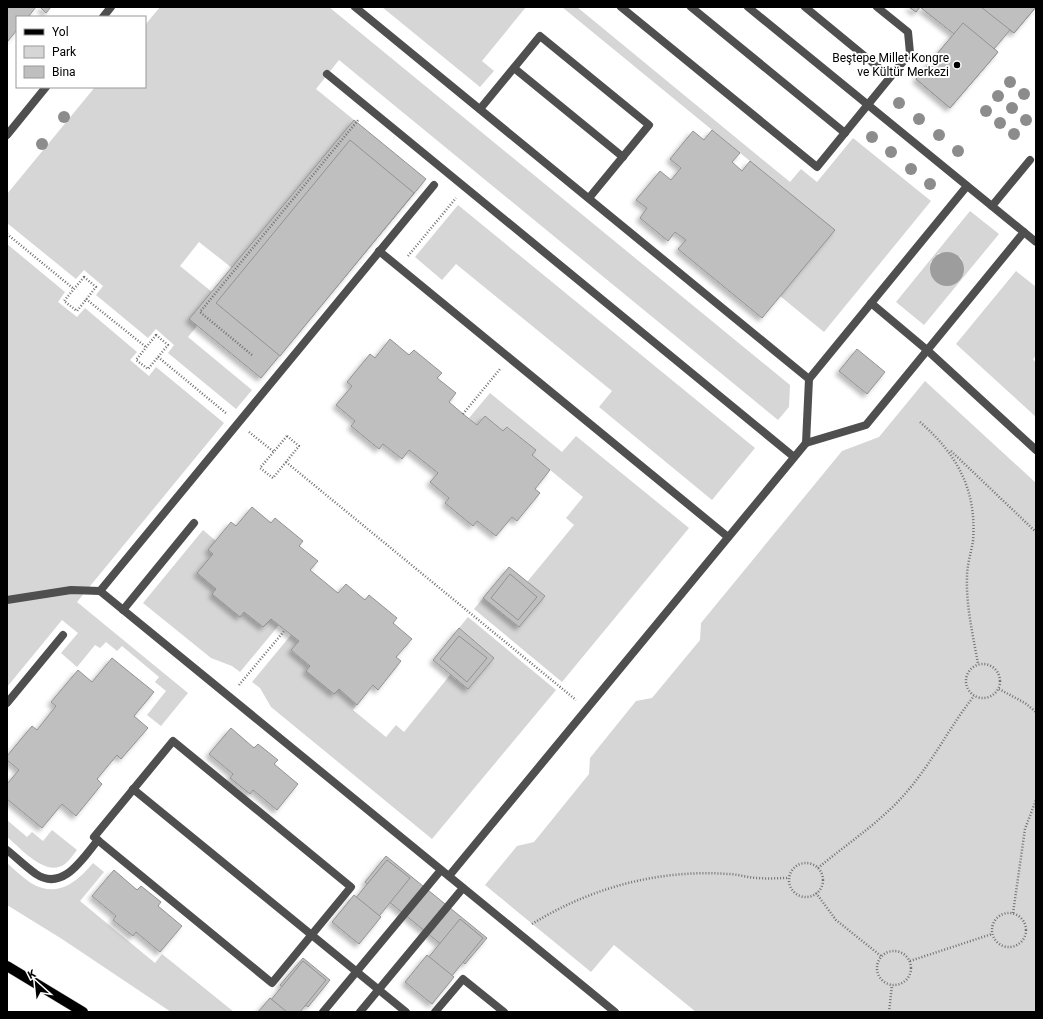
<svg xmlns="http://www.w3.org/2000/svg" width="1043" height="1019" font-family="Roboto,sans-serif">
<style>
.green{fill:#d6d6d6;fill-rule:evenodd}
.water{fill:#9d9d9d}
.building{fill:#bfbfbf;stroke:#939393;filter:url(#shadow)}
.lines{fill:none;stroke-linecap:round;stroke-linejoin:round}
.primary-casing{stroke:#dbdbdb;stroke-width:11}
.path{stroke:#717171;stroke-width:2.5;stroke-dasharray:1 2;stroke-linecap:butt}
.service{stroke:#4f4f4f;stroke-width:8}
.pedestrian{stroke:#4f4f4f;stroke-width:8}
.primary{stroke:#000;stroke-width:10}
.tree{fill:#8c8c8c}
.poi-dot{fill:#000;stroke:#fff;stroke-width:1.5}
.labels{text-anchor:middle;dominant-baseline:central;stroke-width:4;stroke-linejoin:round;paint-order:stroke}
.poi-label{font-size:12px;fill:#000;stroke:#fff;text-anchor:end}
</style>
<defs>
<filter id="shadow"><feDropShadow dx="-3.5" dy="3.5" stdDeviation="2" flood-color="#0004"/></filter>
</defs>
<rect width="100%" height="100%" fill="#fff"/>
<g class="green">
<path d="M160,7h169l461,378 -1,22 -11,13 -439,-360 -23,29 38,31 -122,148 -33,-26 -19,24 32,26 -15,34 -9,11 64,53 -16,19 -68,-56 6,-8 -18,-16 -8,9 -52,-43 7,-9 -19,-16 -8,9 -69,-56v-29l88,-107h50v-62z"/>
<path d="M382,7h144l-44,54 12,10 -14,16z"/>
<path d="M562,7h15l213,175 11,-13 16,13 36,-44 78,63 -107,131 -44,-36 54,-66z"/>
<path d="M458,205l297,243 -43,52 -113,-93 13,-16 -156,-127 -14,16 -27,-23z"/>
<path d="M970,211l29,23 -75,91 -28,-23zM939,253l22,5 3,10 -34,-5z"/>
<path d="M7,244l58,48 -7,10 19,15 8,-9 52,44 -7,8 19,16 7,-9 68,56 -147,179 111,91 -27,33 -14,-11 19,-24 -11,-9 4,-5 -37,-31 -5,5 -11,-9 -6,6 -5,-3 -18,22 -16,-14 17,-20 -16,-13 -55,67z"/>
<path d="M1016,271l20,16v69l-3,3 3,4v54l-80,-73z"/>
<path d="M925,381l111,102v529h-340l-82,-67 -23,27 -106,-87 32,-39 17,-4 55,-68 1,-16 46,-57 16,-3 48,-58 1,-17 141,-172 37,-14z"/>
<path d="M490,393l72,59 14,-16 113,92 -127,154 -88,-73 9,-11 36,29 25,-31 -17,-14 47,-57 -8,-7 17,-21 -51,-42 3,-5 -27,-23 -5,4 -18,-15 -8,9 -8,-7z"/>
<path d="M203,530l13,11 -8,9 5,4 3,35 24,28 4,-5 19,15 8,-8 8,6 -39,47 -8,-6 -21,-8 -68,-55z"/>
<path d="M468,617l88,73 -124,149 -161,-132 -11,-19 -8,-6 39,-47 8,6 -8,10 19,15 24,28 5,-5 18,16 -4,5 33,27 10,-12 8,7 46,-57 18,14 26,-31 -35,-30z"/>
<path d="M7,820l20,17 5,-5 11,9 9,-11 25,20c-4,5 -8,11 -12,14 -20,14 -44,-16 -58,-27z"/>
<path d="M7,863c8,7 16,15 24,20 26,16 46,-1 62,-20l11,9 -24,29 75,62 7,-9 72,58h-63l-109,-73 -55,-34z"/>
</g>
<circle class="water" cx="947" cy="269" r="17"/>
<g class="building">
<path d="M7,7h29l-8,10h-11v13l-10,12z"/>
<path d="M40,7h11l-5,6z"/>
<path d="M909,7h11l-4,5z"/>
<path d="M909,7h11l-4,5z"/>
<path d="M920,7h27l-10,13z"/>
<path d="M920,7h116l-22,26 -4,-3 -16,19 4,3 -48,56 -34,-29 38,-45z"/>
<path d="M981,7h55l-22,26z"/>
<path d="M963,23l35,29 -48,56 -34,-29z"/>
<path d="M354,120l72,59 -165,199 -72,-59z"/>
<path d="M712,130l28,23 -8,9 10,9 8,-10 85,69 -73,88 -84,-69 8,-9 -11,-8 -7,9 -28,-23 7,-10 -11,-8 24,-29 11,9 10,-12 -11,-9 23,-28 11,9z"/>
<path d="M350,140l64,53 -134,163 -64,-53z"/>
<path d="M390,339l19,16 5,-5 28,23 -5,5 19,15 -7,9 14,12 14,11 8,-9 18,15 4,-4 29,23 -4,5 18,15 -15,19 5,4 -23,28 -5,-4 -16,19 -19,-15 -4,5 -28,-23 4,-5 -19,-16 8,-9 -29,-23 -7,9 -19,-15 -4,5 -28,-23 4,-5 -19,-16 16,-19 -5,-4 23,-28 5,4z"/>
<path d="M857,349l28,23 -18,22 -28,-23z"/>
<path d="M252,507l19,16 4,-5 28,23 -4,5 19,15 -8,9 28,23 8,-9 19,16 4,-5 28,23 -4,5 19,16 -16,18 5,4 -23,29 -5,-5 -16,20 -18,-16 -5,5 -28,-23 4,-5 -19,-16 8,-9 -28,-22 -8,8 -19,-15 -4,5 -28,-23 4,-5 -19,-16 16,-19 -5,-4 23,-28 5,4z"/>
<path d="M509,567l36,29 -26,31 -36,-29z"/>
<path d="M510,574l27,23 -19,23 -27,-22z"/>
<path d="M459,628l35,30 -26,31 -35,-29z"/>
<path d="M459,636l28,22 -20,24 -27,-23z"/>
<path d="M112,658l42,34 -20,24 14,12 -27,31 -4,-4 -20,24 5,5 -26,32 -14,-12 -20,24 -35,-29v-15l12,-14 -12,-10v-4l25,-30 5,4 19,-24 -5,-4 27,-32 14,12z"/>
<path d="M231,728l23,20 4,-4 20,16 -4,4 24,20 -21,26 -24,-20 -3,4 -20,-16 3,-4 -24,-20z"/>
<path d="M386,856l101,82 -22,26 -100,-82z"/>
<path d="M387,860l23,18 -51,63 -23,-19z"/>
<path d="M114,870l23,20 4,-4 20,16 -3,4 24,20 -22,26 -24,-20 -3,4 -20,-16 3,-4 -24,-20z"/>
<path d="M354,895l27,22 -22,27 -27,-22z"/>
<path d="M460,919l23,19 -51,62 -23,-19z"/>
<path d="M427,955l27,22 -22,27 -27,-22z"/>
<path d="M303,958l27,22 -22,27 -28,-22z"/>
<path d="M303,961l23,19 -26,32h-39z"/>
<path d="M270,998l17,14h-29z"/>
</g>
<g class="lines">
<g class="primary-casing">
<path id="primary" d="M7,966l76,46"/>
</g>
<g class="path">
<path d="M7,234l67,55"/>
<path d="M408,256l48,-58"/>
<path d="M84,277l12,10 -19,24 -13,-10z"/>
<path d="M86,299l60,48"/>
<path d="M156,335l12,10 -20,24 -12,-9z"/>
<path d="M252,355l-52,-43 159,-193"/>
<path d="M158,357l69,57"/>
<path d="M463,414l37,-45"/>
<path d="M920,422c37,32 57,68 53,119 -2,12 -6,24 -6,36 -1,29 6,58 11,87"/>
<path d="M249,432l25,20"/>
<path d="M287,436l12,10 -26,32 -13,-10z"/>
<path d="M951,451l85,81"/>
<path d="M286,462l290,238"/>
<circle cx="983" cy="681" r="17"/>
<path d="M239,685l46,-55"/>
<path d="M999,689l26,14 11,9"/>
<circle cx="806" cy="880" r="17"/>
<path d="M818,868c31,-26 66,-48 92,-80 24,-29 41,-63 64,-92"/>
<path d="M816,893l20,27 45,36"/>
<circle cx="1009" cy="930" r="17"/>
<path d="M1013,913l12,-84 11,-29"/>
<path d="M532,924c58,-36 127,-55 196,-50 10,0 20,4 30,4 10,1 20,0 30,0"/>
<circle cx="894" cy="968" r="17"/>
<path d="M910,961l82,-27"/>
<path d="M889,1012l3,-27"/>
</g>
<g class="service">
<path d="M355,7l454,372"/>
<path d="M621,7l196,160 93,-114 -2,-21 -31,-25"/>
<path d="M691,7l154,126"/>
<path d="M748,7l288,235"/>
<path d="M805,7l85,70"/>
<path d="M103,17l8,-10"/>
<path d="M514,68l109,89"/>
<path d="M327,74l467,383"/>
<path d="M480,109l60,-73 109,89 -60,73"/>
<path d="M7,135l39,-48"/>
<path d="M379,251l349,286"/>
<path d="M871,303l56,47 109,100"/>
<path d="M806,443l3,-64 158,-193"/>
<path d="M100,591l334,-406"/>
<path d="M7,600l64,-10 29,1 515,421"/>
<path d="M123,610l71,-87"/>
<path d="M7,703l56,-68"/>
<path d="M173,741l178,146 -79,96 -178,-146z"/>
<path d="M133,789l273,223"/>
<path d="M7,850c10,8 19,17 29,24 27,18 47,-16 62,-34"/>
<path d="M449,876l357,-433 60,-18 158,-193"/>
<path d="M323,1012l118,-142"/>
<path d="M360,1012l103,-124"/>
<path d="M435,1012l28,-33 41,33"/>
</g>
<path class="pedestrian" d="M992,206l38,-46"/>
<use href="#primary" class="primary"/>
</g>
<g class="tree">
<circle cx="1010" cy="82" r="6"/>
<circle cx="1024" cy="94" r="6"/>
<circle cx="998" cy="96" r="6"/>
<circle cx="899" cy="103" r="6"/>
<circle cx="1012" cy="108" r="6"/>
<circle cx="986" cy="111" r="6"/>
<circle cx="64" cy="117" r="6"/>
<circle cx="919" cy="119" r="6"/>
<circle cx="1026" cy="120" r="6"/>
<circle cx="1000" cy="123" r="6"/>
<circle cx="1014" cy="134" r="6"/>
<circle cx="939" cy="135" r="6"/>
<circle cx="872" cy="137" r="6"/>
<circle cx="42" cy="144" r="6"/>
<circle cx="958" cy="151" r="6"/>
<circle cx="891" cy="152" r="6"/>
<circle cx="911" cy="169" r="6"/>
<circle cx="930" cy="184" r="6"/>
</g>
<circle class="poi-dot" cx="957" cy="65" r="4"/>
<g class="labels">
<g class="poi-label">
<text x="949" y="58">Beştepe Millet Kongre<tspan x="949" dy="14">ve Kültür Merkezi</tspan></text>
</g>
</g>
<rect width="1043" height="1019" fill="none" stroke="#000000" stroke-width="16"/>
<rect x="16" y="16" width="130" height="72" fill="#ffffff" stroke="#999999"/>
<rect x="24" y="29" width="20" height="6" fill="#000000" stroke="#999999"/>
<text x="52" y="36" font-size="12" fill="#000000">Yol</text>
<rect x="24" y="46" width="20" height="12" fill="#d6d6d6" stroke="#999999"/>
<text x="52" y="56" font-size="12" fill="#000000">Park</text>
<rect x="24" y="66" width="20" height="12" fill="#bfbfbf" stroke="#999999"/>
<text x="52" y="76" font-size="12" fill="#000000">Bina</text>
<g transform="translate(36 983) rotate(333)" stroke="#ffffff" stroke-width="3" paint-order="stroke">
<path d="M0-3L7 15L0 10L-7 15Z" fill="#000000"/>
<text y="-6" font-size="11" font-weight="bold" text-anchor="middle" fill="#000000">K</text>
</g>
</svg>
